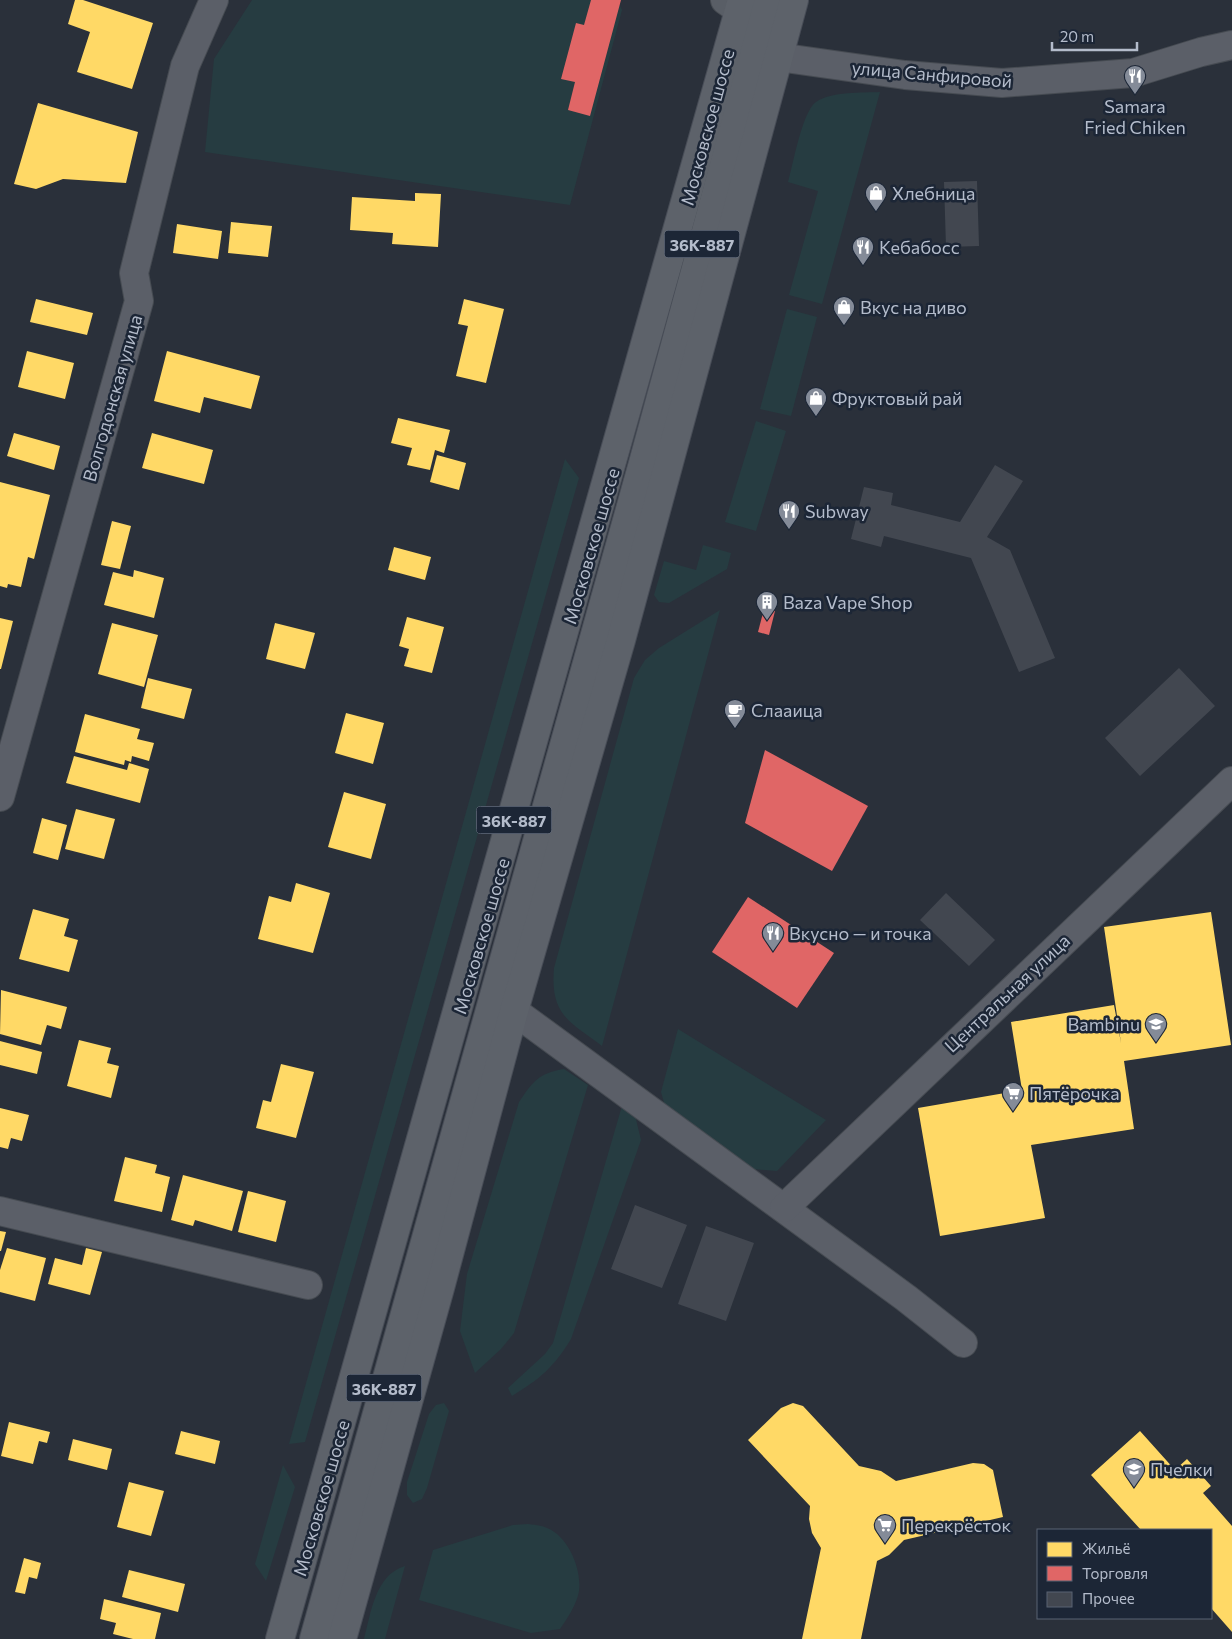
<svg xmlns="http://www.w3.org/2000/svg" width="1232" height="1639" font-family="Commissioner,sans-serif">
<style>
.green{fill:#263c41}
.homes{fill:#ffd966}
.shops{fill:#e06666}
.building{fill:#424750}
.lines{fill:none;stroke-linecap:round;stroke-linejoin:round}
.street-casing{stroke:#464b52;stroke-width:30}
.secondary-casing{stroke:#464b52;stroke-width:30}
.primary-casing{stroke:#484d57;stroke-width:30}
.street{stroke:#5b5f68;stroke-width:28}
.secondary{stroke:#595e66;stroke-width:28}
.primary{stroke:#5d626a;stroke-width:28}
.labels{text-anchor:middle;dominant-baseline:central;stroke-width:5;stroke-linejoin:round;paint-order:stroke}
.shield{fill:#1c2636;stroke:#868f9e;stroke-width:1}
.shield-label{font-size:16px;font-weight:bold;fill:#b4bccb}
.street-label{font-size:18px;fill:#b4bccb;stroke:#1c2636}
.poi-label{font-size:18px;fill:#b4bccb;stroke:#1c2636;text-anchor:start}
</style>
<rect width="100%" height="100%" fill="#2a303a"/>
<g class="green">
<path d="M252,0h365l5,10 -52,195 -365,-53 9,-93z"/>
<path d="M880,92l-58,212 -33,-9 29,-104 -30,-9c5,-17 14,-70 28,-80 16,-11 46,-9 64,-10z"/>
<path d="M787,309l30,8 -26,99 -31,-7z"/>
<path d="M756,421l30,10 -30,100 -31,-9z"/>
<path d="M565,459l14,19 -274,964 -16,2z"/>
<path d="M703,545l28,8 -4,16 -58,34 -10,-1 -5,-7 10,-34 32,9z"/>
<path d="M720,610l-118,436c-33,-25 -52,-31 -48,-78l80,-290 11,-18 14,-12z"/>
<path d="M678,1029l148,91 -49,51 -35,-3 -75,-55 -6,-21z"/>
<path d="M564,1069l24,16 -74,248 -13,16 -26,24 -15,-42 7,-57 52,-172c14,-21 20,-29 45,-33z"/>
<path d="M624,1099l9,8 8,33 -70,199c-17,28 -31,40 -59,57l-4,-8 37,-34 8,-11z"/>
<path d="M444,1403l5,8 -22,77 -5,11 -9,4 -6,-8v-13l22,-68 7,-9z"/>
<path d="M283,1465l12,22 -29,94 -11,-17z"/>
<path d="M528,1524c6,1 13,1 19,4 21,8 35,41 32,63 -2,13 -12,28 -19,38l-29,4 -112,-33 14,-50 80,-25z"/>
<path d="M405,1566l-20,73h-21c7,-26 11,-64 41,-73z"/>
</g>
<g class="homes">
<path d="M75,0h8l70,23 -21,66 -55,-17 13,-40 -22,-8z"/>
<path d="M38,103l100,29 -12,51 -63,-4 -27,10 -22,-5z"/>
<path d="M415,193l26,1 -3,53 -46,-3 1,-11 -43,-3 2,-33 63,4z"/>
<path d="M231,222l41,4 -4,31 -40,-4z"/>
<path d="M177,224l45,7 -4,28 -45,-6z"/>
<path d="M36,299l57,14 -6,22 -57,-13z"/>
<path d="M464,299l40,10 -18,74 -30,-7 12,-50 -10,-2z"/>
<path d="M27,351l47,12 -9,36 -47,-12z"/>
<path d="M167,351l93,25 -9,33 -47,-12 -4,16 -46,-12z"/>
<path d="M398,418l52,12 -6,23 -9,-3 -5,20 -23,-5 5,-17 -21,-5z"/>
<path d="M14,433l46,13 -6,24 -47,-14z"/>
<path d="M152,433l61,17 -9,34 -62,-16z"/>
<path d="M437,455l29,8 -7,27 -29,-8z"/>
<path d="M0,482l50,13 -16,64 -6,-2 -7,30 -13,-3 -1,4 -7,-2z"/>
<path d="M112,521l19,5 -11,43 -19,-4z"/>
<path d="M394,547l37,10 -6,23 -37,-10z"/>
<path d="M134,570l30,8 -10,40 -50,-13 9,-33 20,5z"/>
<path d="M407,617l37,10 -12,46 -28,-7 5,-17 -10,-3z"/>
<path d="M0,618l13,3 -12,48h-1z"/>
<path d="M112,623l46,12 -14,52 -46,-13z"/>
<path d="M275,623l40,10 -10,36 -39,-10z"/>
<path d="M148,678l44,11 -8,30 -43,-11z"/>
<path d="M346,713l38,10 -11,41 -38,-11z"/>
<path d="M85,714l55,15 -3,10 17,4 -5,18 -17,-5 -1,6 -6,-2 -1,5 -49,-13z"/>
<path d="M74,756l53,14 2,-7 20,6 -9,34 -74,-20z"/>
<path d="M344,792l42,12 -15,55 -43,-12z"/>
<path d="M76,809l39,10 -11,40 -39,-10z"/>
<path d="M42,818l25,7 -9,35 -25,-7z"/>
<path d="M296,883l34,10 -17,60 -55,-14 11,-43 22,6z"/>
<path d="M33,909l36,10 -5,17 14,4 -9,32 -50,-13z"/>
<path d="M1211,912l20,133 -107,16 10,68 -103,16 14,73 -105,18 -22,-128 104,-18 -11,-68 103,-17 7,38 -17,-116z"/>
<path d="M1,990l66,17 -6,22 -14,-4 -6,20 -41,-11z"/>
<path d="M79,1040l32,8 -4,15 12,3 -8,32 -44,-12z"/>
<path d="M0,1041l42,11 -5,22 -37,-9z"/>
<path d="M281,1064l33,8 -18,66 -40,-10 7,-28 8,2z"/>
<path d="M0,1108l29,7 -7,26 -11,-3 -3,11 -8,-2z"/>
<path d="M125,1157l32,8 -2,8 15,4 -8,35 -48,-11z"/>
<path d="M183,1175l60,16 -11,40 -37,-11 -2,6 -22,-6z"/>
<path d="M248,1191l38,10 -10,41 -38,-10z"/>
<path d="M0,1231l6,1 -5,19h-1z"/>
<path d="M7,1248l39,10 -11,43 -35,-9v-22z"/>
<path d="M86,1248l16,4 -12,43 -42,-11 7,-26 27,7z"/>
<path d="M793,1403l10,3 56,60 22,5 15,10 77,-18 11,1 9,6 10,47 -99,23 -15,15 -12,6 -16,78h-59l19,-91 -9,-15 -3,-14 1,-13 -62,-66 33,-32z"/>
<path d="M9,1422l41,10 -3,11 -8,-2 -6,23 -32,-8z"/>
<path d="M181,1431l39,10 -5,23 -40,-10z"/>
<path d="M1140,1431l35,39 12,-11 24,27 -8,7 29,33v106l-21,-24v-78h-70l-50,-55z"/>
<path d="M73,1439l39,10 -5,21 -39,-10z"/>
<path d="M129,1482l35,9 -13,45 -34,-9z"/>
<path d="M24,1558l17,5 -4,16 -8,-2 -4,17 -10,-2z"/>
<path d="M129,1570l56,14 -7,28 -56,-15z"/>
<path d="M104,1599l57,14 -6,26h-22l-20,-5 3,-11 -16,-4z"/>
</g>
<g class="shops">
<path d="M591,0h30l-31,116 -22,-6 7,-28 -14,-3 15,-56 8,2z"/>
<path d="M764,609l11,2 -6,24 -11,-3z"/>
<path d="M765,750l103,56 -36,65 -87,-48z"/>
<path d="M748,897l86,56 -37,55 -85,-56z"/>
</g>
<g class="building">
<path d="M977,181l2,65 -33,1 -2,-65z"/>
<path d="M995,465l28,16 -36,56 23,13 45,108 -36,14 -48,-114 -87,-22 -3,11 -30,-8 13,-52 29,6 -2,12 69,17z"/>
<path d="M1179,668l36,38 -75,70 -35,-38z"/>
<path d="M946,893l49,47 -26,26 -49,-46z"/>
<path d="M635,1205l52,20 -25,63 -51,-19z"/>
<path d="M706,1226l48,17 -28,78 -48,-17z"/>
</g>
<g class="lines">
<g class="street-casing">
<g id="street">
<path d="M778,57l127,18 97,8 131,-10 68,-21 31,-7"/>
<path d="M0,797l139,-496 -5,-28 51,-207 29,-66"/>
<path d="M514,1011l392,287 57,45"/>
<path d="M784,1208l448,-427"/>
<path d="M0,1211l308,74"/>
</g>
</g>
<g class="secondary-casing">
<path id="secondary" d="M725,0l14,10"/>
</g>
<g class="primary-casing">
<g id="primary">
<path d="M280,1639c159,-545 311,-1092 462,-1639"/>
<path d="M314,1639l329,-1176 126,-463"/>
<path d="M342,1639l98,-351 74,-277 107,-371 173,-640"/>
</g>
</g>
<use href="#street" class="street"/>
<use href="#secondary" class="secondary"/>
<use href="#primary" class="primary"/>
</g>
<defs>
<g id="restaurant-pin" transform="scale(1.125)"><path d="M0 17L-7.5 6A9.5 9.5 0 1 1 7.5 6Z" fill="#848b98" stroke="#1c2636"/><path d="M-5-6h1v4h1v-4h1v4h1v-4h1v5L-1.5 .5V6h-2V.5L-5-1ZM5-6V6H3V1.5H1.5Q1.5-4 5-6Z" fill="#fff"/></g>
<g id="shop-pin" transform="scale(1.125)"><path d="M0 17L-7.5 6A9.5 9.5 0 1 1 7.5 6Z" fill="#848b98" stroke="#1c2636"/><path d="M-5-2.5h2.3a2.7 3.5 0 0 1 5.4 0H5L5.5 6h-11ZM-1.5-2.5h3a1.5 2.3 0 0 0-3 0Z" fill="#fff"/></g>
<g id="building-pin" transform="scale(1.125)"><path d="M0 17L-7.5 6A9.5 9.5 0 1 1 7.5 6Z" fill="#848b98" stroke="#1c2636"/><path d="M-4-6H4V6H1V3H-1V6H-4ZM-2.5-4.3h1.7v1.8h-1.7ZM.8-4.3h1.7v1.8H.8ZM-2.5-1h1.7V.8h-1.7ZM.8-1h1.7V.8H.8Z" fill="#fff"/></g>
<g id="cafe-pin" transform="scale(1.125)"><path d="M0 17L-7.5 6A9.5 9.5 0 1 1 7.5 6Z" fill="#848b98" stroke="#1c2636"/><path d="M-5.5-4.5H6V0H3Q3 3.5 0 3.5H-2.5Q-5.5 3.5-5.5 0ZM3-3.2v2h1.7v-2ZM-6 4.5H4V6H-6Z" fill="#fff"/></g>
<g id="school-pin" transform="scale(1.125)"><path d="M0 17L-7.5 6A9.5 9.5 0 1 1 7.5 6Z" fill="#848b98" stroke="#1c2636"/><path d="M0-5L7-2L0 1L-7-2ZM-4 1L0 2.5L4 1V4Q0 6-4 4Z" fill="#fff"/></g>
<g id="supermarket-pin" transform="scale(1.125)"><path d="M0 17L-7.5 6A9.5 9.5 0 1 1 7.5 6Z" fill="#848b98" stroke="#1c2636"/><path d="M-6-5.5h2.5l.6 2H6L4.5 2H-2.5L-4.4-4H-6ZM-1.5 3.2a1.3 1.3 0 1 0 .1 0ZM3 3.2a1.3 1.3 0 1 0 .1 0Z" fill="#fff"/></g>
</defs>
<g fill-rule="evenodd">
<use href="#restaurant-pin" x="1135" y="76"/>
<use href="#shop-pin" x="876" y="193"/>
<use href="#restaurant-pin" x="863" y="247"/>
<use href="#shop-pin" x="844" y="307"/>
<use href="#shop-pin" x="816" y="398"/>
<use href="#restaurant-pin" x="789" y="511"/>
<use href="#building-pin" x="767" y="602"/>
<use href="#cafe-pin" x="735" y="710"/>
<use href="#restaurant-pin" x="773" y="933"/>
<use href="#school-pin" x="1156" y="1024"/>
<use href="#supermarket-pin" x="1013" y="1093"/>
<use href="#school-pin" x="1134" y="1469"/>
<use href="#supermarket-pin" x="885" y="1525"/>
</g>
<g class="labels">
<g class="shield">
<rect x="664.5" y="230.5" width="75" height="27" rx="4"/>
<rect x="476.5" y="806.5" width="75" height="27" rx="4"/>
<rect x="346.5" y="1374.5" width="75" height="27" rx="4"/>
</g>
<g class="shield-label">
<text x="702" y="244">36К-887</text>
<text x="514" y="820">36К-887</text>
<text x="384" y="1388">36К-887</text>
</g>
<g class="street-label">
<text transform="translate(932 74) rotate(5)">улица Санфировой</text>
<text transform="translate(707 127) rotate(-75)">Московское шоссе</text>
<text transform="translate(112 398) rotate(-74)">Волгодонская улица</text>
<text transform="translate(591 546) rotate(-74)">Московское шоссе</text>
<text transform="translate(481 936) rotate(-74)">Московское шоссе</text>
<text transform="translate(1007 993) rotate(-43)">Центральная улица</text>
<text transform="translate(321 1498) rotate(-74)">Московское шоссе</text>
</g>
<g class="poi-label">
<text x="1135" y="106" text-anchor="middle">Samara<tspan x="1135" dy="21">Fried Chiken</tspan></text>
<text x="892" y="193">Хлебница</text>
<text x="879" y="247">Кебабосс</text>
<text x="860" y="307">Вкус на диво</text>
<text x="832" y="398">Фруктовый рай</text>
<text x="805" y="511">Subway</text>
<text x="783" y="602">Baza Vape Shop</text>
<text x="751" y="710">Слааица</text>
<text x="789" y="933">Вкусно — и точка</text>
<text x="1140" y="1024" text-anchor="end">Bambinu</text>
<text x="1029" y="1093">Пятёрочка</text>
<text x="1150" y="1469">Пчелки</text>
<text x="901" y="1525">Перекрёсток</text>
</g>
</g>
<rect x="1037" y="1529" width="175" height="90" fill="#1c2636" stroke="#596272"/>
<rect x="1047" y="1542" width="25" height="15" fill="#ffd966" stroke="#596272"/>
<text x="1082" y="1554" font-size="15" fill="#b4bccb">Жильё</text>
<rect x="1047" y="1566" width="25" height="15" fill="#e06666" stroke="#596272"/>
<text x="1082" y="1579" font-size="15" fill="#b4bccb">Торговля</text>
<rect x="1047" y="1592" width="25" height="15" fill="#424750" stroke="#596272"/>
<text x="1082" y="1604" font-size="15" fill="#b4bccb">Прочее</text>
<path d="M1052 42v8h85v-8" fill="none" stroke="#b4bccb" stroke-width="2.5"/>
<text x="1060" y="42" font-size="15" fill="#b4bccb" stroke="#1c2636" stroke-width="4" paint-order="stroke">20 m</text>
</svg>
